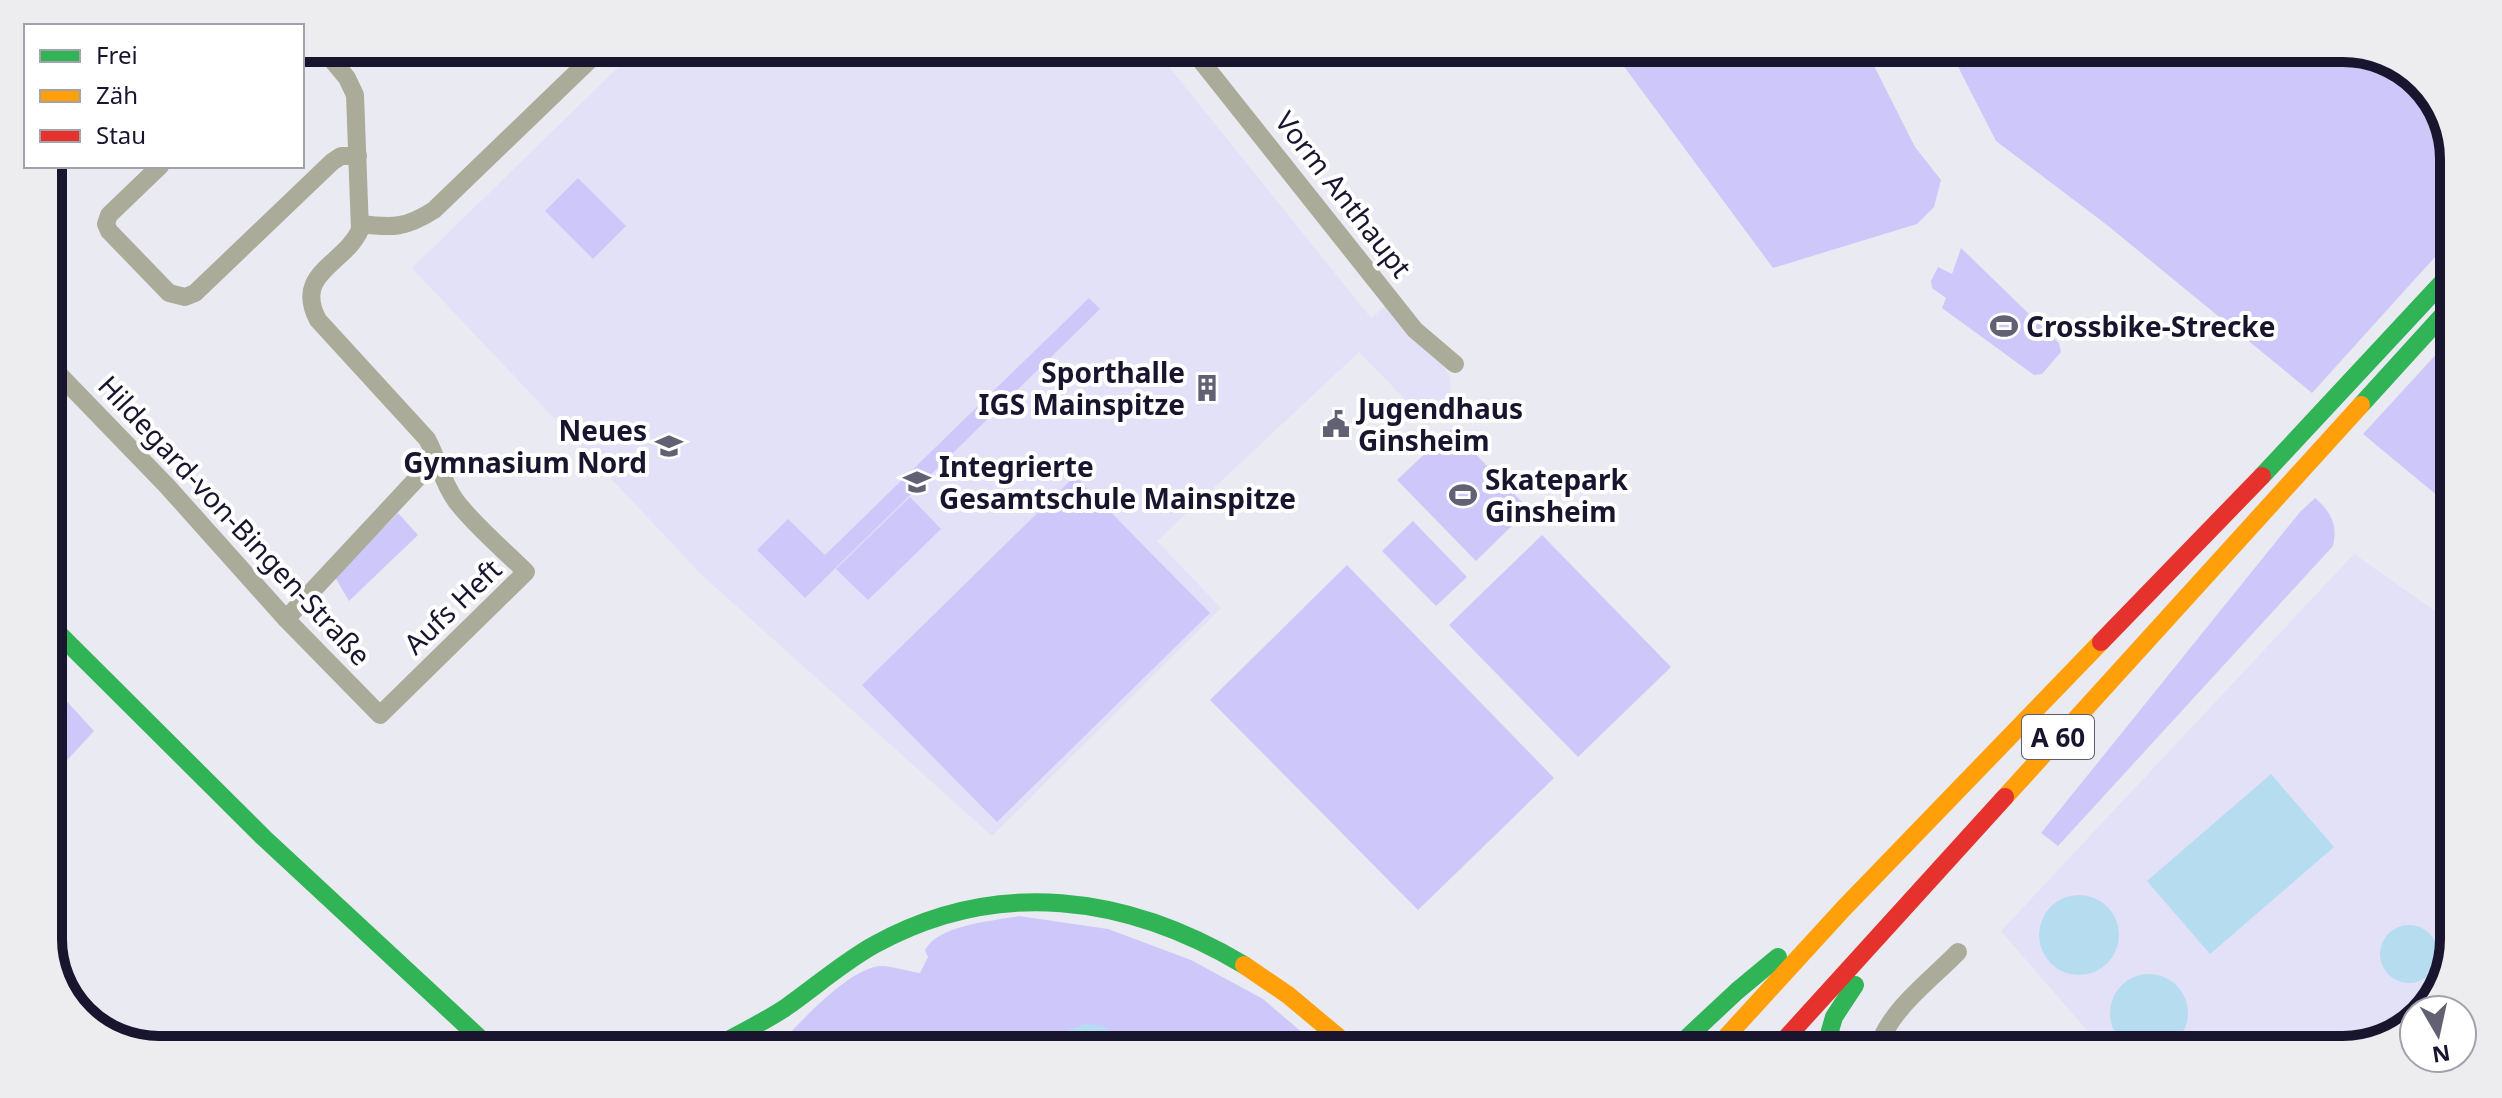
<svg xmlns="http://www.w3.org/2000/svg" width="2502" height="1098" font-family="'Noto Sans',sans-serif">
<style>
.built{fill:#e2e1f7}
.green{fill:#cdc8f9}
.water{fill:#b6dcf0}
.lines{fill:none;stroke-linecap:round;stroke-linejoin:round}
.street{stroke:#abab9a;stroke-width:18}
.fast{stroke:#30b455;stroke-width:18}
.slow{stroke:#ff9f0a;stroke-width:18}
.jam{stroke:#e5322d;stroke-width:18}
.labels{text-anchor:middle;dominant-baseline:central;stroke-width:8;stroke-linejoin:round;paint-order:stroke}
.shield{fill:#fff;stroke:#5e5b6d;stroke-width:2}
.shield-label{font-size:26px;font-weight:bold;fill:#19152f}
.street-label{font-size:28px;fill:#19152f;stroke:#fff}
.poi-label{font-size:28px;font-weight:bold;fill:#19152f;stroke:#fff;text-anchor:start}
.rim{fill:none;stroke:#19152f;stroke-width:10}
</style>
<rect width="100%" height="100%" fill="#eaeaf2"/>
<g class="built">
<path d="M636,50l521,2 214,266 15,-12 56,57 8,14 1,17 -7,13 -16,16 -69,-71 -202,189 64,67 -229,228 -289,-260 -291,-308z"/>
<path d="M2354,554l95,67 -3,360 -24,29h-8v10l-9,11 -62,19 -240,-1 -102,-118z"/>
</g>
<g class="green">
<path d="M1614,53l254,1 47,93 26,33 -7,27 -17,17 -144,44z"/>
<path d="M1952,55l433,1 46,36 23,60 -1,85 -141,156 -205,-168 -111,-84z"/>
<path d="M578,178l48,48 -33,33 -48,-48z"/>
<path d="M1961,248l98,95 2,9 -19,22 -8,1 -92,-67 4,-10 -14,-10 -1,-7 7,-14 14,7z"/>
<path d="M1089,298l11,11 -295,289 -48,-48 31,-31 37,36z"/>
<path d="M2452,337l-2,169 -87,-72z"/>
<path d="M1451,429l78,80 -53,52 -79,-81z"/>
<path d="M1075,476l135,137 -213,209 -135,-137z"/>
<path d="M910,497l31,32 -73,71 -32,-31z"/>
<path d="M2315,498c16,14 23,27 18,48l-275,300 -17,-13 259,-321z"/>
<path d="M398,513l20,22 -69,66 -14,-24z"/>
<path d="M1413,521l54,56 -31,29 -54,-55z"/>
<path d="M1542,535l129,132 -93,90 -129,-132z"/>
<path d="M1347,565l207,213 -136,132 -208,-210z"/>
<path d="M48,681l46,50 -46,50z"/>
<path d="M1019,916l89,13 83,31 72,39 55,47 -538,-2c20,-22 72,-79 103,-78 12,1 25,5 37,7l8,-16 -3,-7c13,-25 67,-29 94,-34z"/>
</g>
<g class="water">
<path d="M2271,774l63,73 -124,107 -63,-73z"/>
<circle cx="2079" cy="935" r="40"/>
<circle cx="2409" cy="954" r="29"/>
<circle cx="2149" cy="1013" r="39"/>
<path d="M1086,1024l17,2 31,19h-84l21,-16z"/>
</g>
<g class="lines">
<g class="street">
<path d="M1194,52l221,278 40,34"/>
<path d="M160,166l-51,49 -3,9 3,7 60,62 16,4 10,-4 137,-131 9,-6h17"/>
<path d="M360,224c33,4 46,4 74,-14l166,-160"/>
<path d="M48,363l119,123 119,133 94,96 146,-143c-22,-22 -51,-46 -70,-71 -14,-19 -18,-42 -29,-62l-109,-119c-25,-47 26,-55 42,-90l-5,-135 -8,-17 -24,-29"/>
<path d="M286,619l138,-148 14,-6"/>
<path d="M1878,1048c11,-38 53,-68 80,-96"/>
</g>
<g class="fast">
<path d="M2361,405l91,-100"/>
<path d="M2262,476l191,-205"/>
<path d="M48,623l215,214 222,206"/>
<path d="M721,1044c21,-12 43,-22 64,-36 30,-21 57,-45 89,-63 123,-68 253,-50 370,20"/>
<path d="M1676,1048l61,-57 41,-34"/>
<path d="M1825,1048l9,-31 21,-32"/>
</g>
<g class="slow">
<path d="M2005,797l356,-392"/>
<path d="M1244,965l44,30 61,51"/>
<path d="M1716,1048l128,-140 257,-266"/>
</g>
<g class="jam">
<path d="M2101,642l161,-166"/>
<path d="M1777,1048l228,-251"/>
</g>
</g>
<defs>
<g id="stadium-bare" transform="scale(2.16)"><path d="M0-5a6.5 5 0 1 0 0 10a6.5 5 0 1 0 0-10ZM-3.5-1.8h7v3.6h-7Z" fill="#626073" stroke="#fff" stroke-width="2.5" paint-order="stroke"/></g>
<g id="building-bare" transform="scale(2.16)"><path d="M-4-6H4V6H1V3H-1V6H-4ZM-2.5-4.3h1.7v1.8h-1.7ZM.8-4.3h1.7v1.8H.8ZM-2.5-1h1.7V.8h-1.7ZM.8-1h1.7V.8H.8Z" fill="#626073" stroke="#fff" stroke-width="2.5" paint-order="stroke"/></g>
<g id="civic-bare" transform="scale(2.16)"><path d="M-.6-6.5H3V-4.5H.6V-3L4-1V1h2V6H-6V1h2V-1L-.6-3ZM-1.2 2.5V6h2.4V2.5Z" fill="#626073" stroke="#fff" stroke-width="2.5" paint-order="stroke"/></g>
<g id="school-bare" transform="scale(2.16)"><path d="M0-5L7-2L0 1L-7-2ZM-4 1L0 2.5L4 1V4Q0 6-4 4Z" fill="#626073" stroke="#fff" stroke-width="2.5" paint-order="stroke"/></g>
</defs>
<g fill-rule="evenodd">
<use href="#stadium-bare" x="2004" y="326"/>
<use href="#building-bare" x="1207" y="388"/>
<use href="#civic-bare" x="1336" y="424"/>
<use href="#school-bare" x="669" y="446"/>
<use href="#school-bare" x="917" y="482"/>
<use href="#stadium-bare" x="1463" y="495"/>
</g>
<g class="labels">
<rect class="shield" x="2022" y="715" width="72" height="44" rx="6"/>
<g class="shield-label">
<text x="2058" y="737">A 60</text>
</g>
<g class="street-label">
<text transform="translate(1344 194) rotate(52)">Vorm Anthaupt</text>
<text transform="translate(235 520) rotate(47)">Hildegard-von-Bingen-Straße</text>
<text transform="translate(452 606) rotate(-44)">Aufs Heft</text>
</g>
<g class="poi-label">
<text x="2026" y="326">Crossbike-Strecke</text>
<text x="1185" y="372" text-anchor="end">Sporthalle<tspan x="1185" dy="32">IGS Mainspitze</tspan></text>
<text x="1358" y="408">Jugendhaus<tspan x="1358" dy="32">Ginsheim</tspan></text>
<text x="647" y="430" text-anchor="end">Neues<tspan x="647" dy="32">Gymnasium Nord</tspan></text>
<text x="939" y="466">Integrierte<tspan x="939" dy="32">Gesamtschule Mainspitze</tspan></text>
<text x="1485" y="479">Skatepark<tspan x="1485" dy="32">Ginsheim</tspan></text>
</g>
</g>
<path d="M0 0H2502V1098H0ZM159 62H2343A97 97 0 0 1 2440 159V939A97 97 0 0 1 2343 1036H159A97 97 0 0 1 62 939V159A97 97 0 0 1 159 62Z" fill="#edecee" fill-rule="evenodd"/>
<path class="rim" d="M159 62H2343A97 97 0 0 1 2440 159V939A97 97 0 0 1 2343 1036H159A97 97 0 0 1 62 939V159A97 97 0 0 1 159 62Z"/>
<rect x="24" y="24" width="280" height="144" fill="#ffffff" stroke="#a3a1ac" stroke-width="2"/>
<rect x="40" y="50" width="40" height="12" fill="#30b455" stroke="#a3a1ac" stroke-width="2"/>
<text x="96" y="64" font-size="24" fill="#19152f">Frei</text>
<rect x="40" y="90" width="40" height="12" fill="#ff9f0a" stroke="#a3a1ac" stroke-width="2"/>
<text x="96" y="104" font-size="24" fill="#19152f">Zäh</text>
<rect x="40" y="130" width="40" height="12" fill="#e5322d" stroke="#a3a1ac" stroke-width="2"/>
<text x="96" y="144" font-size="24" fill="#19152f">Stau</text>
<g transform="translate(2438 1034) rotate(171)"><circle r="38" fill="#ffffff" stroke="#a3a1ac" stroke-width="2"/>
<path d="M0-6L14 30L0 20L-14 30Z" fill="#626073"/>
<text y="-12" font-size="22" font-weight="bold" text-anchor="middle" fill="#19152f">N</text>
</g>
</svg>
